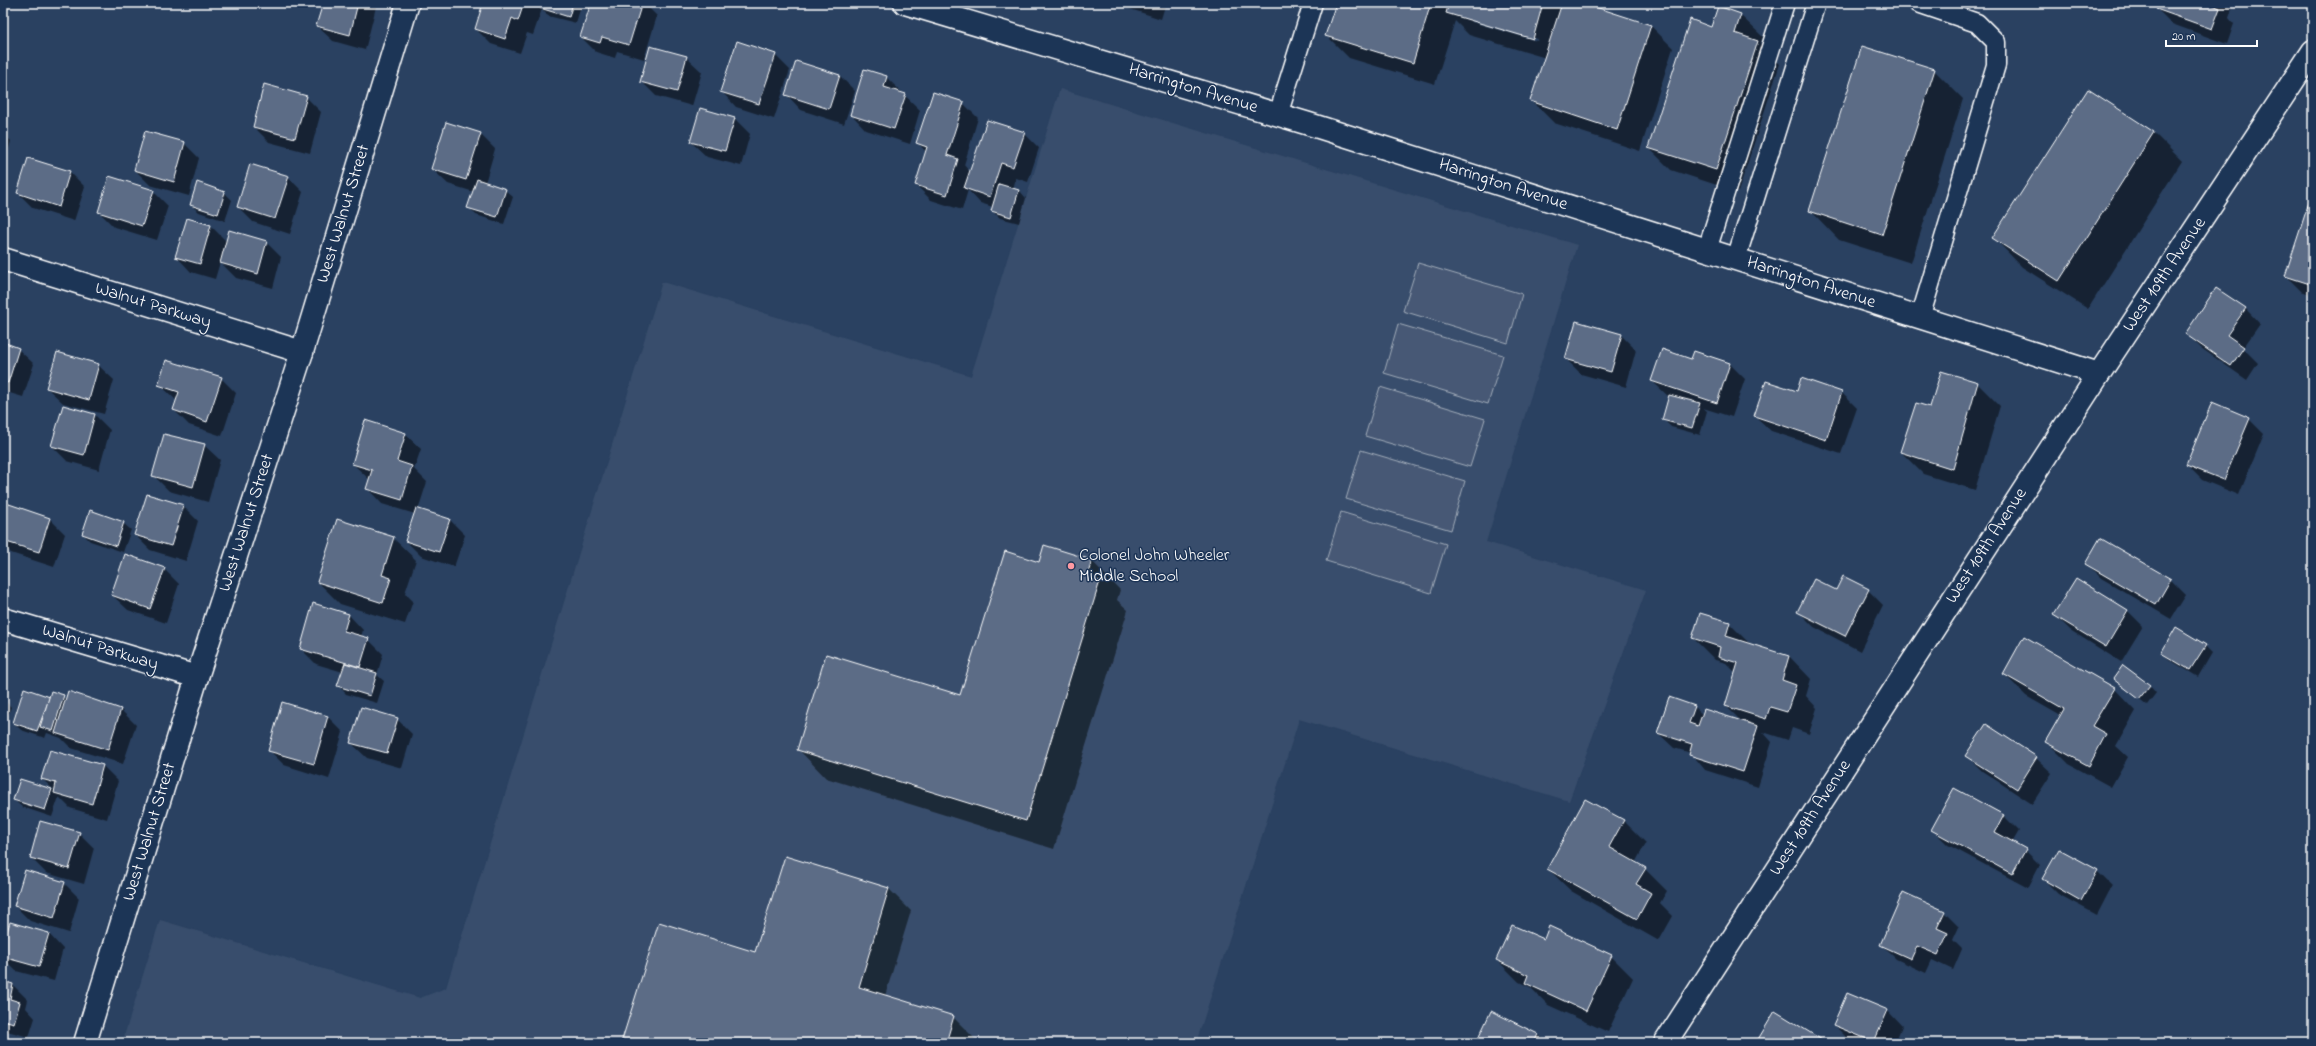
<svg xmlns="http://www.w3.org/2000/svg" width="2316" height="1046" font-family="'Indie Flower',sans-serif">
<style>
.built{fill:#394e6c}
.green{fill:#465975;stroke:#a2acba}
.shadow{fill:#0007;fill-rule:evenodd}
.building{fill:#5b6c86;stroke:#fff}
.lines{fill:none;stroke-linecap:round;stroke-linejoin:round}
.service-casing{stroke:#fff;stroke-width:21}
.minor-casing{stroke:#fff;stroke-width:25}
.primary-casing{stroke:#fff;stroke-width:25}
.service{stroke:#1d3557;stroke-width:18}
.minor{stroke:#1d3557;stroke-width:22}
.primary{stroke:#1d3557;stroke-width:22}
.poi-dot{fill:#ff9aa2;stroke:#1d3557;stroke-width:1.5}
.labels{text-anchor:middle;dominant-baseline:central;stroke-width:3;stroke-linejoin:round;paint-order:stroke}
.street-label{font-size:18px;fill:#fff;stroke:#1d3557}
.poi-label{font-size:18px;fill:#fff;stroke:#1d3557;text-anchor:start}
</style>
<rect width="100%" height="100%" fill="#2a4161"/>
<filter id="ink" filterUnits="userSpaceOnUse"><feTurbulence type="fractalNoise" baseFrequency=".025" numOctaves="2"/><feDisplacementMap in="SourceGraphic" scale="8" xChannelSelector="R" yChannelSelector="G"/><feConvolveMatrix kernelMatrix="1 2 1 2 8 2 1 2 1" color-interpolation-filters="sRGB"/></filter>
<g filter="url(#ink)">
<path class="built" d="M1060,89l517,156 -91,297 160,48 -77,211 -270,-82 -103,324h-1074l38,-123 260,78 26,-10 216,-706 309,94z"/>
<g class="green">
<path d="M1418,263l104,31 -14,49 -105,-32z"/>
<path d="M1398,324l105,31 -15,49 -104,-31z"/>
<path d="M1380,387l105,32 -15,48 -105,-31z"/>
<path d="M1361,450l104,31 -14,49 -105,-31z"/>
<path d="M1341,512l105,32 -15,49 -105,-32z"/>
</g>
<g class="shadow">
<path d="M324,3h53l-12,47 -32,-9 -16,-15z"/>
<path d="M484,3h98l-6,20 -28,-7 -6,-7 -9,26 -6,-2 -7,20 -29,-9 -15,-15z"/>
<path d="M592,3h52l13,13 -13,43 -27,-8 -2,7 -19,-6 -15,-15z"/>
<path d="M1120,3h46l-5,16 -37,-12z"/>
<path d="M1337,3h243l71,23 22,22 -33,103 -86,-28 -22,-22 14,-43 -77,-23 -14,-14 -20,63 -86,-26 -22,-22zM1472,20l66,19 -1,2 -65,-19z"/>
<path d="M2159,3h75l-5,15 5,6 -7,20 -55,-20 -15,-15z"/>
<path d="M1740,15l23,22 -3,7 20,20 -42,128 -67,-22 -22,-22 63,-120z"/>
<path d="M775,55l15,15 -16,49 -38,-12 -15,-16z"/>
<path d="M686,57l16,15 -10,34 -36,-10 -15,-15z"/>
<path d="M1934,70l29,29 -52,164 -72,-23 -28,-29z"/>
<path d="M840,76l15,15 -11,33 -43,-14 -15,-16z"/>
<path d="M886,77l34,33 -10,34 -44,-14 -15,-16z"/>
<path d="M2088,91l66,42 28,28 -94,148 -66,-42 -28,-29z"/>
<path d="M306,97l15,15 -11,41 -41,-11 -15,-15z"/>
<path d="M963,103l15,15 -14,47 6,7 54,-39 15,15 -11,34 -12,-4 -3,11 6,1 7,8 -7,25 -19,-5 -8,-7 1,-4 -13,-4 -12,-13 -6,20 -31,-10 -15,-15 10,-33 -8,-9z"/>
<path d="M735,119l15,15 -9,32 -34,-9 -16,-15z"/>
<path d="M3,133l8,8 -8,30z"/>
<path d="M480,134l15,15 -10,34 20,7 8,7 -9,27 -28,-9 -7,-8 5,-15 -26,-8 -16,-15z"/>
<path d="M184,143l15,15 -10,38 -39,-11 -15,-15z"/>
<path d="M29,159l41,13 15,15 -11,34 -41,-13 -15,-15z"/>
<path d="M288,177l15,15 -13,42 -37,-12 -15,-15z"/>
<path d="M153,191l15,15 -11,34 -43,-13 -15,-15z"/>
<path d="M225,193l7,7 -7,21 -26,-9 -8,-7z"/>
<path d="M2313,201v94l-12,-4 -15,-15z"/>
<path d="M187,219l24,7 16,16h39l15,15 -8,31 -37,-10 -16,-16 -5,17 -24,-7 -15,-16z"/>
<path d="M2245,308l15,16 -17,24 15,15 -11,17 -46,-32 -15,-15z"/>
<path d="M1621,335l15,15 -10,37 -45,-13 -15,-15z"/>
<path d="M3,343l15,6 16,15 -11,33 -20,-6z"/>
<path d="M1694,353l36,11 15,15 -13,38 -29,-9 4,3 -7,24 -29,-8 -8,-8 6,-22 -17,-16 39,-21z"/>
<path d="M98,365l16,15 -10,34 -41,-11 -16,-15z"/>
<path d="M221,378l15,15 -14,43 -33,-11 -15,-15 3,-9 -18,-17z"/>
<path d="M1801,379l41,14 15,15 -16,46 -70,-23 -16,-15 42,-23z"/>
<path d="M1977,383l23,23 -25,84 -52,-16 -22,-22 29,-43z"/>
<path d="M63,406l32,9 15,15 -11,40 -32,-9 -15,-15z"/>
<path d="M2249,419l15,15 -25,61 -37,-15 -15,-15z"/>
<path d="M405,434l16,15 -7,20 13,13 -9,28 32,10 15,15 -11,32 -33,-11 -15,-15 9,-27 -33,-10 -15,-16 3,-8 -17,-16z"/>
<path d="M204,445l16,15 -12,42 -39,-11 -15,-15z"/>
<path d="M3,461l4,4 -4,14z"/>
<path d="M6,504l44,15 15,15 -11,33 -43,-14 -8,-8v-30z"/>
<path d="M183,506l15,15 -12,40 -36,-11 -15,-15z"/>
<path d="M123,523l8,7 -8,22 -33,-11 -7,-7z"/>
<path d="M393,538l23,22 -11,33 8,8 -8,23 -65,-20 -22,-22z"/>
<path d="M2101,539l70,41 15,15 -15,24 -70,-41 -15,-15z"/>
<path d="M1092,561l28,29 -3,10 11,10 -74,239 -228,-71 -28,-29 163,-52 78,-134z"/>
<path d="M164,569l15,15 -13,39 -38,-13 -16,-15z"/>
<path d="M2076,580l52,31 15,15 -22,36 -51,-32 -15,-15z"/>
<path d="M1868,590l15,15 -23,46 -46,-24 -15,-15 38,-21z"/>
<path d="M348,614l15,16 -2,7 7,2 15,15 -6,21 7,6 -7,22 -31,-9 -7,-8 4,-14 -27,-8 -15,-15z"/>
<path d="M1729,623l22,22 38,11 22,23 -5,17 11,12 -8,26 -17,-6 -4,12 -25,-8 9,10 -14,45 -53,-17 -14,-17 -17,-5 -16,-15 36,-26 9,8 39,7 -16,-16 10,-33 -10,-10 -11,-3 -22,-22z"/>
<path d="M2205,646l7,7 -14,24 -28,-17 -8,-7z"/>
<path d="M2004,674l110,14 22,23 -20,35 12,11 -17,30 -42,-23 -22,-22 14,-26 -35,-20z"/>
<path d="M2115,679l34,6 7,8 -9,12z"/>
<path d="M52,692l14,7 54,10 16,16 -13,39 -52,-16 -10,-10 -14,-5 -2,5 -24,-8 -7,-7 36,-25z"/>
<path d="M3,699l8,8 -8,23z"/>
<path d="M283,704l45,13 15,15 -14,47 -45,-14 -15,-15z"/>
<path d="M397,719l15,15 -10,34 -35,-10 -16,-15z"/>
<path d="M1987,726l49,32 16,15 -20,31 -50,-33 -15,-15z"/>
<path d="M103,766l15,15 -11,38 -37,-11 -11,-11 -7,20 -30,-10 -8,-7 7,-20 33,10 -12,-11z"/>
<path d="M1586,800l38,21 22,22 -11,20 10,6 22,22 -7,12 13,13 -14,25 -88,-50 -23,-22z"/>
<path d="M2004,816l15,15 -7,12 13,7 15,15 -12,23 -80,-43 -15,-15z"/>
<path d="M79,833l15,15 -10,36 -38,-11 -15,-15z"/>
<path d="M2059,850l38,21 15,15 -15,29 -39,-21 -15,-15z"/>
<path d="M785,857l104,32 22,22 -26,85 68,21 23,23 -2,3h-351l133,-90z"/>
<path d="M64,883l15,15 -10,35 -39,-12 -15,-15z"/>
<path d="M1944,912l15,15 -6,13 9,9 -9,21 -21,-10 -6,13 -30,-14 -15,-15z"/>
<path d="M48,933l15,16 -9,32 -38,-10 -13,-13v-9z"/>
<path d="M1544,940l67,16 22,22 -25,54 -60,-27 -18,-18 -11,-5 -22,-22z"/>
<path d="M3,982l10,3 15,15 -2,8 9,10 -6,19 -26,-7z"/>
<path d="M1887,1010l15,16 -7,17h-39l-7,-3 -15,-15z"/>
<path d="M1491,1013l47,22 8,8h-69z"/>
</g>
<g class="building">
<path d="M323,3h35l-8,32 -34,-9z"/>
<path d="M483,3h41l-6,18 -6,-3 -7,21 -30,-10z"/>
<path d="M541,3h32l-4,14 -29,-9z"/>
<path d="M591,3h51l-13,42 -27,-8 -2,6 -20,-6z"/>
<path d="M1336,3h95l-18,60 -88,-27z"/>
<path d="M1449,3h94l-10,36 -87,-26z"/>
<path d="M1562,3h21l68,22 -34,105 -87,-29z"/>
<path d="M2158,3h56l-1,2 7,3 -8,21 -56,-20z"/>
<path d="M1718,6l23,8 -6,19 23,8 -42,129 -68,-22 42,-129 21,8z"/>
<path d="M737,41l39,13 -17,50 -39,-12z"/>
<path d="M650,46l37,10 -10,36 -37,-10z"/>
<path d="M1862,46l73,23 -53,166 -73,-24z"/>
<path d="M796,61l44,14 -11,34 -44,-14z"/>
<path d="M864,69l23,7 -3,11 22,7 -12,35 -44,-14z"/>
<path d="M264,84l43,12 -12,42 -42,-11z"/>
<path d="M2088,89l66,43 -95,149 -67,-43z"/>
<path d="M933,92l31,10 -17,53 11,4 -11,36 -32,-10 12,-38 -11,-4z"/>
<path d="M700,108l35,10 -10,33 -35,-9z"/>
<path d="M987,120l38,12 -12,35 -12,-4 -11,34 -26,-9z"/>
<path d="M446,122l35,11 -15,47 -35,-11z"/>
<path d="M145,131l40,11 -11,40 -40,-12z"/>
<path d="M28,158l42,13 -11,36 -42,-14z"/>
<path d="M250,164l39,12 -14,43 -38,-12z"/>
<path d="M109,176l45,14 -12,36 -44,-14z"/>
<path d="M477,179l29,10 -9,28 -30,-9z"/>
<path d="M197,182l28,10 -7,22 -28,-9z"/>
<path d="M999,184l20,6 -8,27 -20,-6z"/>
<path d="M2310,199l3,1v85l-28,-9z"/>
<path d="M187,218l24,7 -11,39 -25,-7z"/>
<path d="M229,230l38,11 -9,33 -38,-11z"/>
<path d="M2216,288l30,20 -19,27 17,12 -13,19 -46,-32z"/>
<path d="M1576,321l46,13 -11,38 -46,-13z"/>
<path d="M3,342l16,6 -11,35 -5,-2z"/>
<path d="M1662,349l29,10 3,-8 36,12 -13,40 -66,-22z"/>
<path d="M57,352l42,12 -10,36 -43,-12z"/>
<path d="M166,360l56,17 -15,45 -34,-12 6,-18 -21,-7z"/>
<path d="M1941,371l37,11 -25,87 -53,-17 16,-49 14,4z"/>
<path d="M1801,378l41,14 -16,48 -72,-24 12,-35 31,10z"/>
<path d="M1669,395l31,8 -8,25 -30,-8z"/>
<path d="M2212,402l38,16 -26,62 -38,-15z"/>
<path d="M63,405l32,9 -11,41 -33,-9z"/>
<path d="M365,420l41,13 -9,28 15,5 -10,34 -36,-11 6,-19 -20,-6z"/>
<path d="M164,434l41,10 -12,43 -41,-11z"/>
<path d="M147,494l37,11 -13,41 -37,-11z"/>
<path d="M6,503l44,15 -11,34 -36,-11v-29z"/>
<path d="M416,508l34,11 -11,33 -34,-11z"/>
<path d="M90,510l34,12 -8,24 -34,-12z"/>
<path d="M337,519l57,18 -12,38 9,3 -8,25 -66,-21z"/>
<path d="M2100,538l71,41 -15,26 -71,-41z"/>
<path d="M1044,545l48,15 -5,17 13,4 -74,240 -229,-71 29,-96 134,41 45,-144 34,11z"/>
<path d="M125,554l40,14 -15,41 -39,-14z"/>
<path d="M1843,576l26,13 -24,47 -48,-24 17,-33 22,11z"/>
<path d="M2076,578l52,32 -22,37 -53,-32z"/>
<path d="M313,603l36,11 -5,17 25,7 -9,29 -60,-18z"/>
<path d="M1700,613l30,9 -4,14 63,20 -7,24 14,5 -9,27 -17,-5 -4,12 -41,-13 13,-43 -20,-6 2,-10 -28,-9z"/>
<path d="M2176,627l30,18 -16,25 -29,-17z"/>
<path d="M2024,636l91,52 -23,38 14,8 -17,32 -44,-24 19,-33 -61,-35z"/>
<path d="M345,663l32,10 -7,23 -33,-10z"/>
<path d="M2123,665l27,20 -11,14 -26,-20z"/>
<path d="M24,688l26,9 -13,34 -24,-8z"/>
<path d="M51,691l13,4 -11,36 -13,-4z"/>
<path d="M68,691l53,18 -13,41 -53,-17z"/>
<path d="M1669,697l26,9 -6,17 9,3 6,-17 54,17 -15,46 -54,-17 3,-11 -35,-11z"/>
<path d="M282,702l46,14 -14,48 -46,-13z"/>
<path d="M361,707l37,11 -11,35 -37,-10z"/>
<path d="M1986,724l51,33 -20,32 -52,-33z"/>
<path d="M50,750l53,15 -11,39 -38,-11 2,-10 -15,-4z"/>
<path d="M20,779l32,10 -7,21 -32,-10z"/>
<path d="M1954,788l50,27 -9,17 31,17 -14,25 -81,-44z"/>
<path d="M1585,799l39,21 -15,27 37,21 -10,16 15,9 -14,26 -90,-50z"/>
<path d="M40,821l40,11 -11,37 -39,-11z"/>
<path d="M2059,849l39,21 -17,31 -39,-22z"/>
<path d="M785,856l104,32 -30,99 95,29 -8,27h-325l38,-121 96,30z"/>
<path d="M25,870l40,12 -11,36 -40,-12z"/>
<path d="M1903,892l42,19 -8,17 11,5 -10,22 -21,-9 -6,13 -31,-14z"/>
<path d="M10,922l39,11 -10,34 -36,-10v-12z"/>
<path d="M1512,925l32,14 5,-13 63,29 -26,56 -61,-28 3,-8 -32,-15z"/>
<path d="M3,981l10,3 -3,15 10,3 -6,21 -11,-3z"/>
<path d="M1847,993l41,17 -14,32 -41,-17z"/>
<path d="M1491,1011l47,23 -4,9h-58z"/>
<path d="M1775,1011l52,32h-67l-3,-2z"/>
</g>
<g class="lines">
<g class="service-casing">
<g id="service">
<path d="M1918,3l59,20 19,19v23l-76,253"/>
<path d="M1278,115l35,-112"/>
<path d="M1707,250l78,-247"/>
<path d="M1736,259l80,-256"/>
</g>
</g>
<g class="minor-casing">
<g id="minor">
<path d="M905,3l404,121 790,250"/>
<path d="M3,259l299,93"/>
<path d="M3,619l194,58"/>
<path d="M85,1043l112,-366 105,-325 106,-349"/>
</g>
</g>
<g class="primary-casing">
<path id="primary" d="M1665,1043l434,-669 214,-323"/>
</g>
<use href="#service" class="service"/>
<use href="#minor" class="minor"/>
<use href="#primary" class="primary"/>
</g>
</g>
<circle class="poi-dot" cx="1071" cy="566" r="4"/>
<g class="labels">
<g class="street-label">
<text transform="translate(1193 89) rotate(17)">Harrington Avenue</text>
<text transform="translate(1503 185) rotate(18)">Harrington Avenue</text>
<text transform="translate(344 214) rotate(-73)">West Walnut Street</text>
<text transform="translate(2165 275) rotate(-56)">West 109th Avenue</text>
<text transform="translate(1811 283) rotate(18)">Harrington Avenue</text>
<text transform="translate(153 306) rotate(17)">Walnut Parkway</text>
<text transform="translate(247 523) rotate(-72)">West Walnut Street</text>
<text transform="translate(1987 546) rotate(-57)">West 109th Avenue</text>
<text transform="translate(100 648) rotate(17)">Walnut Parkway</text>
<text transform="translate(1811 818) rotate(-57)">West 109th Avenue</text>
<text transform="translate(150 832) rotate(-73)">West Walnut Street</text>
</g>
<g class="poi-label">
<text x="1079" y="556">Colonel John Wheeler<tspan x="1079" dy="21">Middle School</tspan></text>
</g>
</g>
<rect width="2316" height="1046" fill="none" stroke="#1d3557" stroke-width="16"/>
<rect x="8" y="8" width="2300" height="1030" fill="none" stroke="#fff" stroke-width="1.5" filter="url(#ink)"/>
<path d="M2166 40v6h91v-6" fill="none" stroke="#ffffff" stroke-width="2"/>
<text x="2172" y="40" font-size="12" fill="#ffffff" stroke="#1d3557" stroke-width="3" paint-order="stroke">20 m</text>
</svg>
